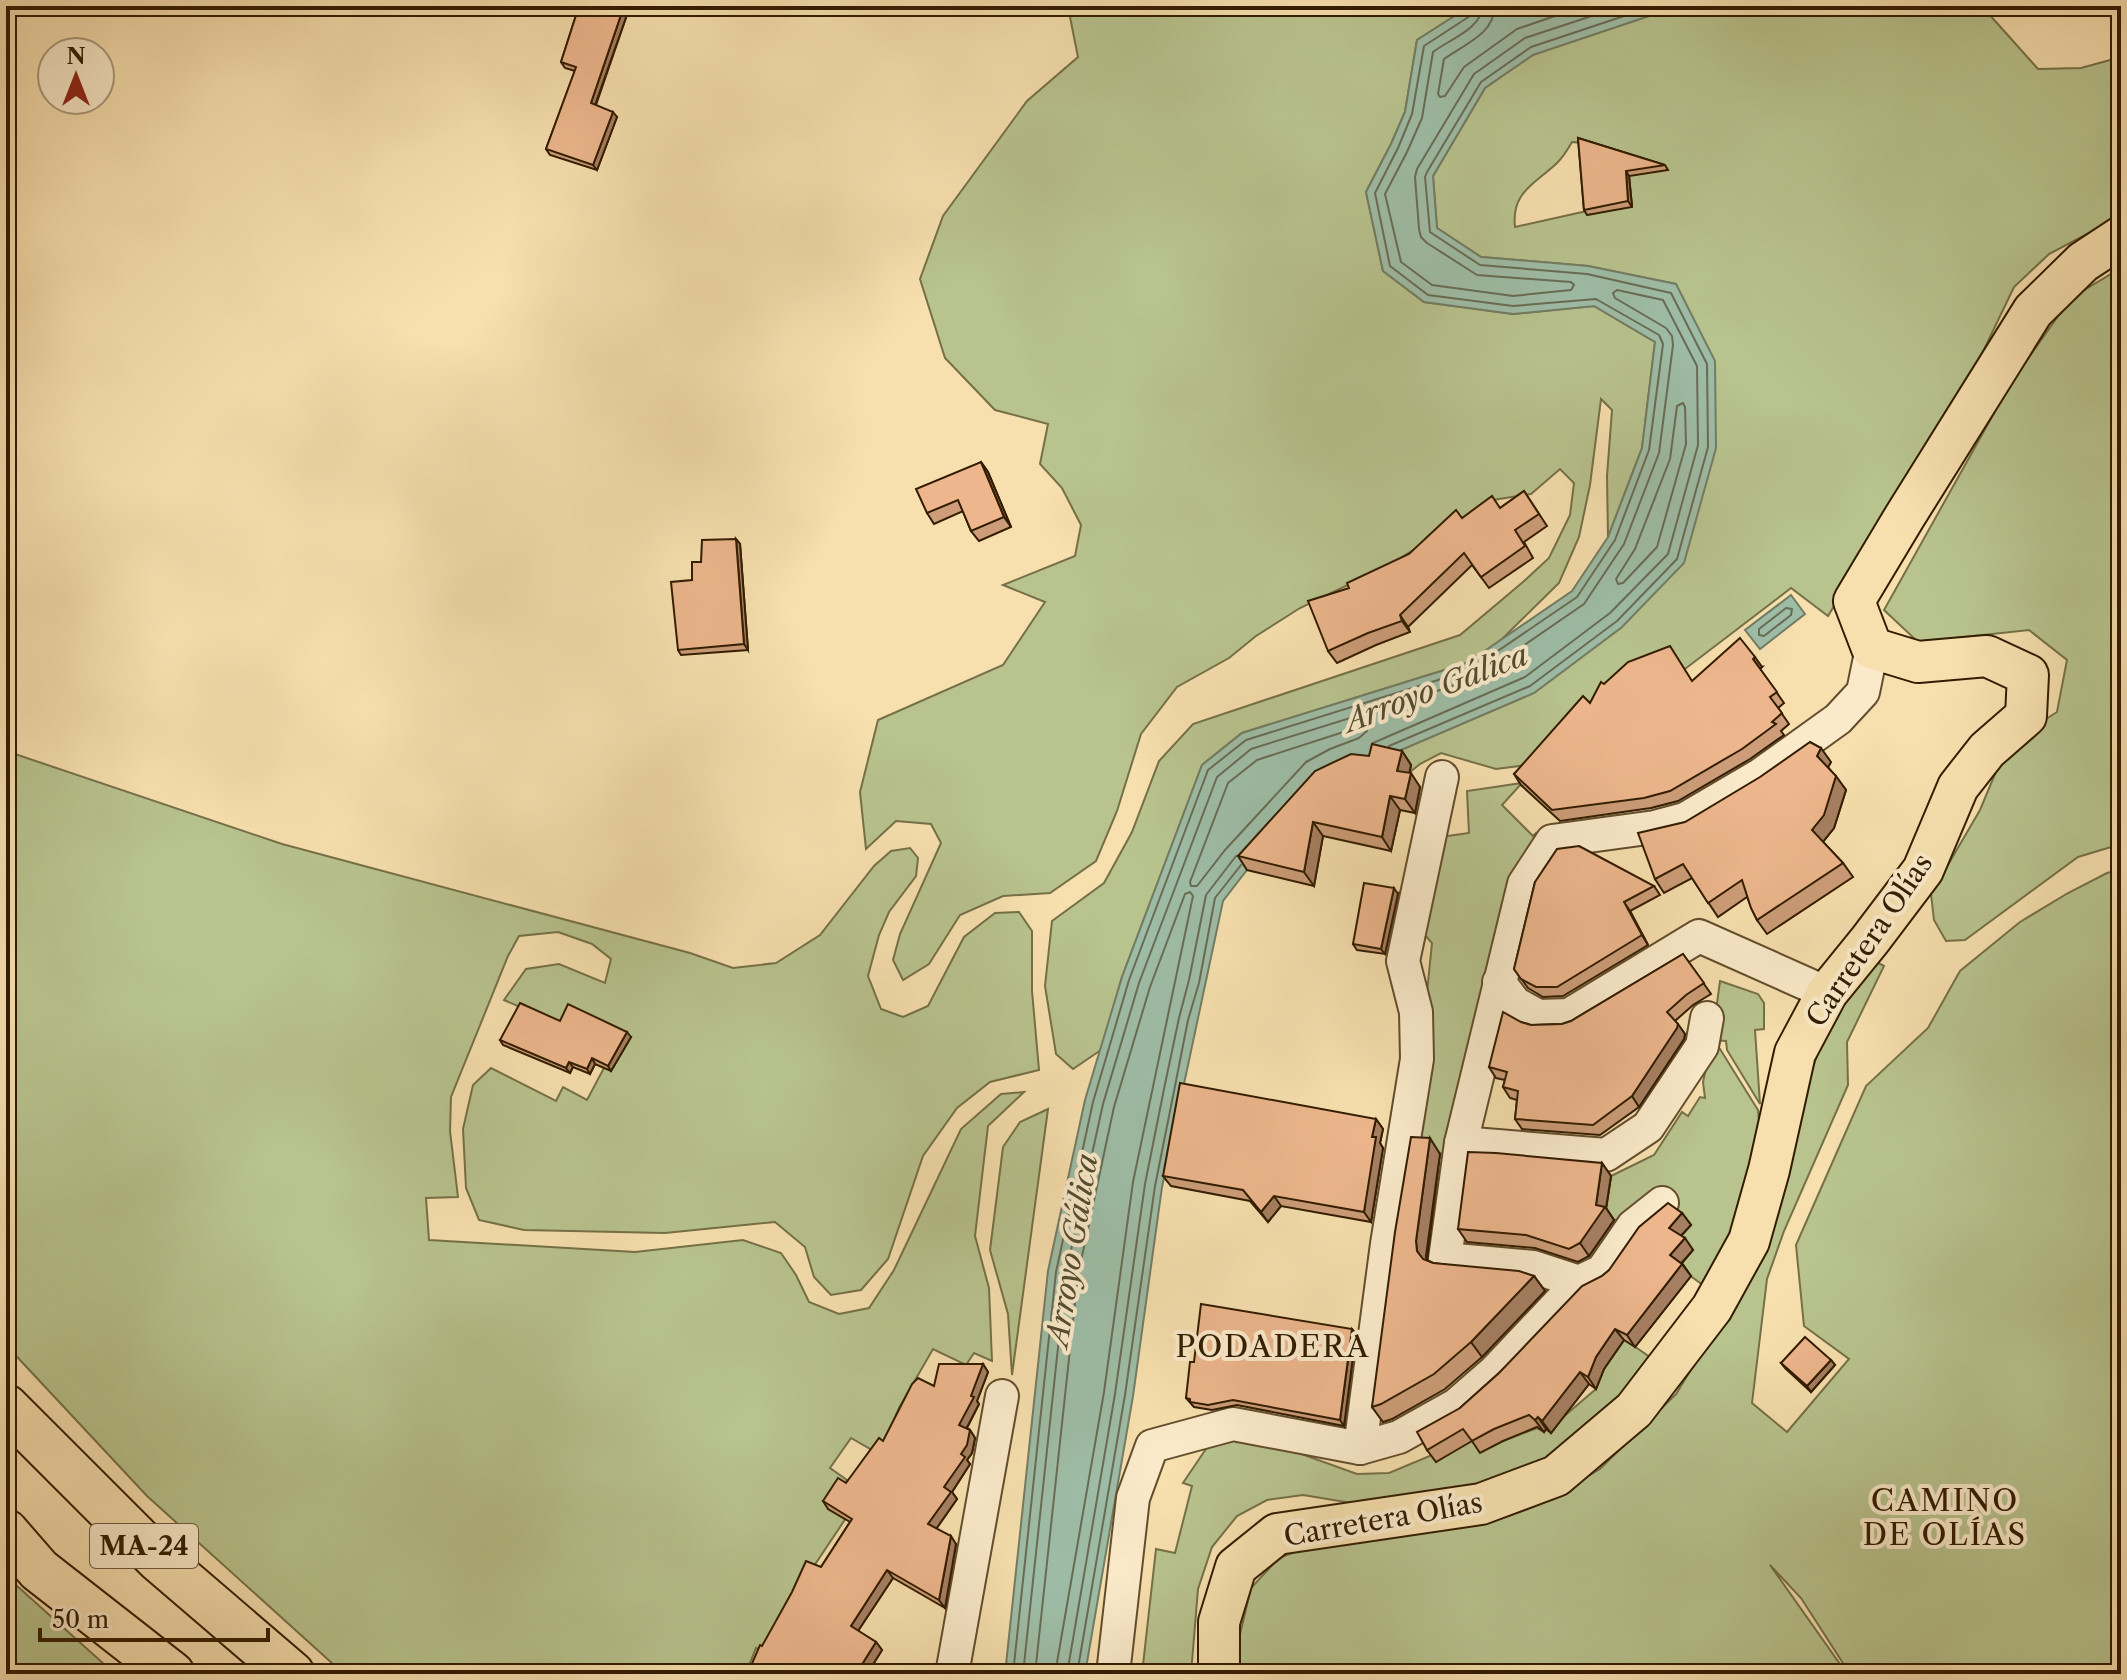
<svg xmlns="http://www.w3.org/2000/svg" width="2127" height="1680" font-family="'Libre Caslon Text',serif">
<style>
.green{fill:#b8c38e;stroke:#757047;stroke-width:2;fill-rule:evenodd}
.water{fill:#9ebda7;stroke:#737d64;stroke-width:2}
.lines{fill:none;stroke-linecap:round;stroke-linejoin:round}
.shore{stroke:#686c54;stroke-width:2}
.minor-casing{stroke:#634d2c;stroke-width:36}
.major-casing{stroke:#321c00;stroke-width:44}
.highway-casing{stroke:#321c00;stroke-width:48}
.minor{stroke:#faeaca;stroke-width:32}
.major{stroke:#f7dfae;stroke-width:40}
.highway{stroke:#f7dfae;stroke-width:44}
.wall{fill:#cc9d78;stroke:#321c00;stroke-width:2}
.shaded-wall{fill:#a67f62;stroke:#321c00;stroke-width:2}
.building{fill:#edb68c;stroke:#321c00;stroke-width:2}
.labels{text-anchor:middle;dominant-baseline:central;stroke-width:8;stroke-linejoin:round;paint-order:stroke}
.shield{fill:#faeaca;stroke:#6e5a3d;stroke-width:2}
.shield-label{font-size:26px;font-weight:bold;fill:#321c00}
.street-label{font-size:28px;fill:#321c00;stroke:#faeaca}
.water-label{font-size:30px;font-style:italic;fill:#524c32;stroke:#faeaca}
.neighbourhood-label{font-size:30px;letter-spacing:2px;fill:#321c00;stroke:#faeaca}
</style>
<rect width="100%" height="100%" fill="#f7dfae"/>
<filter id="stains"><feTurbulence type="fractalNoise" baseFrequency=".0025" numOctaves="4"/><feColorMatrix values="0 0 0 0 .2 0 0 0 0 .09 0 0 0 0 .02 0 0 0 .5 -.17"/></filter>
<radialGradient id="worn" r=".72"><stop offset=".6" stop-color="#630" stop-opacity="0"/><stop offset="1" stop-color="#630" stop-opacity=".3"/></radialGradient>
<g class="green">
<path d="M1074,6h396l-53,34 -12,72 -14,32 -25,48 17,79 41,31 89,12 81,-8 61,36 -13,106 -34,89 -1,-61 5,-66 -11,-11 -11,86 -11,52 -20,46 -60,59 -32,21 -225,70 -40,32 -80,212 -21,73 -28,19 -17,-15 -11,-68 7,-65 52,-38 28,-51 27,-71 34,-37 267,-89 63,-53 26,-24 21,-43 4,-32 -14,-14 -29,25 -38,6 -102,64 -91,44 -44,28 -27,22 -52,29 -36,47 -24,77 -21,50 -46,32 -47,3 -43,19 -31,49 -26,16 -10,-20 7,-26 41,-91 -10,-19 -35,-3 -30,28 -6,-57 18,-72 125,-55 42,-63 -42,-17 72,-29 6,-31 -19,-37 -22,-24 8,-40 -53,-14 -50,-52 -25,-79 23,-63 84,-115 51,-44 -9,-45z"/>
<path d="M1679,6h313l-4,7 50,56 43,-1 40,-11v159l-72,38 -35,33 -50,104 -136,225 -37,-28 -106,81 -158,96 -31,4 -55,-16 -21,11 -10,8 1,-6 -29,-8 152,-65 88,-66 54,-343 -88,-18 -107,-9 -44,-29 -4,-52 52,-88 48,-34zM1572,142l10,1 47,33 3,30 -44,9 -1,-4 -72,16c-4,-35 20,-43 42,-64 6,-6 11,-14 15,-21z"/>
<path d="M2121,268v576l-43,13 -113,83 -19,1 -12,-21 -3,-26 49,-84 28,-67 49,-31 10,-52 -38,-30 -111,12 -34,-32 128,-229 59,-83z"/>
<path d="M6,751l276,93 408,109 43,15 43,-5 44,-28 54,-69 17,-15 19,-3 8,10 -2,18 -27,36 -10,23 -11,41 13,33 22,8 25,-11 36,-69 31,-24 24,-1 13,19v60l7,79 -49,12 -33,26 -34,48 -35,103 -27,31 -30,5 -17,-18 -9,-30 -30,-25 -110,11 -141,-3 -45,-10 -13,-32 -3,-59 10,-44 18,-17 65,33 7,-14 24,13 17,-32 -41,-42 -59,-26 22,-31 33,-5 46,19 6,-24 -19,-15 -34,-12 -39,4 -11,20 -57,141 -1,34 8,66 -32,1 3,42 206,12 108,-12 38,13 15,22 13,27 30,12 30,-6 25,-38 67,-141 40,-35 23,-2 -36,34 -13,110 14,52 3,73 -18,-8 -8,12 -33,-16 -34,59 -20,46 -28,-16 -21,30 17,12 -19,29 17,10 -1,2 -32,48 -44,85 -12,-6 -8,20 9,4 -1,2h-412l-197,-178 -141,-151z"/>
<path d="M1522,783l-20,22 31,31 3,-3 4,6c-14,11 -25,26 -31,43l-59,272 -39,-3 21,-208 -15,-17 24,-89 28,-4 -2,-42z"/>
<path d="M2121,869v805h-271l-49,-76 -31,-33 77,109h-609l-2,-23 15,-63 28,-30 42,-16 223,-41 56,-32 76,-75 48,-78 109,-305 40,-51 11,6 -37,76 1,43 -64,146 -17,48 -15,124 35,29 62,-73 -45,-33 -8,-81 70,-159 62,-58 32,-57 60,-49 48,-29 39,-20z"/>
<path d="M1720,981l38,13 6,9v26l-9,1 5,74 -33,-54 -1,-9 -14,-1z"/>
<path d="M1720,1049l38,61 1,12 -2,35 -11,62 -43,66 -25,-18 -52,-45 -21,-4 6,-42 43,-21 28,-43 6,4 12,-19 5,1 -2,-16 7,-32z"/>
<path d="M1048,1109l-36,266 -4,-61 -18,-64 13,-103 17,-25z"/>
<path d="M1611,1330l46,32 -22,31 -121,89 -144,24 -67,-11 -36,5 -30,16 -25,31 -14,42 -7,85h-49l14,-125 19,4 17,-67 -9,-3 27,-40 13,-6 48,6 86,31 32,-1 43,-18 4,7 14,-9 19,-15 34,3 34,-13 6,3 3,-2 5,3 11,-14 34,-29z"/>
<path d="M6,1576l109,98h-109z"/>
</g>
<g class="water">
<path d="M1470,6h209l-146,49 -48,33 -52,88 4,52 44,29 107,9 88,18 39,77 1,87 -32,115 -62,64 -88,66 -152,65 -135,112 -24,31 -61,286 -29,209 -48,278h-80l43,-403 37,-171 37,-123 80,-212 40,-32 225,-70 105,-72 36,-54 34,-89 13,-106 -61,-36 -81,8 -89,-12 -41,-31 -17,-79 25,-48 14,-32 12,-72z"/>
<path d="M1791,595l14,19 -45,35 -15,-19z"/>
</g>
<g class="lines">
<g class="shore">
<path d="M1483,6c-2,23 -33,33 -50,46l-11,66 -15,34 -22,42 16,68 31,23 81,11 58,-6 3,-5 -3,-3 -94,-7 -50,-32 -6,-6 -2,-8 -4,-52 2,-8 57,-95 51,-36 97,-32"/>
<path d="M1495,6c-1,28 -30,38 -51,53l-6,35 2,3 5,-1 19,-29 53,-38 67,-23"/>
<path d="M1683,403l2,4 1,37 -29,103 -34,36 -5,1 -2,-5 19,-30 35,-90 7,-53z"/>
<path d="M1786,608l6,1 -1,6 -27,21 -5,-1v-6z"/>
<path d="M1362,726l4,1 1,4 -8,7 -29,11 -24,13 -81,88 -28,36h-6l-1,-4 38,-99 29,-23z"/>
<path d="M1389,746l141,-60 87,-65 60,-62 31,-112 -1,-83 -36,-71 -84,-19 -107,-9 -50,-33 -5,-55 2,-5 54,-90 50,-35 123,-41"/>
<path d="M1013,1674l43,-402 37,-170 36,-122 79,-210 38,-30 224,-70 107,-73 38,-57 34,-90 14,-106 -4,-9 -63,-36 -83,7 -85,-11 -38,-29 -15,-73 23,-45 14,-34 12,-68 46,-30 3,-10"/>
<path d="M1023,1674l43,-401 37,-169 36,-121 78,-206 34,-28 224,-70 109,-75 40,-60 35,-91 14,-108 -1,-9 -6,-8 -51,-30 -2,-5 4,-3 46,10 34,66 1,79 -30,109 -58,59 -85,64 -152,66"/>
<path d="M1035,1674l43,-399 36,-168 36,-120 35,-93 5,-2 3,4 -60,286 -29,210 -49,282"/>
<path d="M1067,1674l48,-280 30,-210 19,-95 15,-71 10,-38 17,-85 30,-39"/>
<path d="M1077,1674l48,-279 30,-209 19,-95 14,-71 11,-37 16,-85 26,-33"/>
</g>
<g class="minor-casing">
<g id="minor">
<path d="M1499,982l16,21 23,13 31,-1 130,-79 128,57"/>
<path d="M1461,1143l145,12 42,-28 54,-81 5,-28"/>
<path d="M1579,1282l-46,-15 -88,-8 16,-116 63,-259 28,-43 103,-14 30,-8 75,-44 78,-56 25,-27 9,-44"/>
<path d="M1360,1448l27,-204 30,-185 -1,-47 -13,-51 39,-184"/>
<path d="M952,1674l50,-278"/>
<path d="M1113,1674l20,-176 19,-52 81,-22 127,24 39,-11 57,-32 39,-34 84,-89 23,-11 31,-45 29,-23"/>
</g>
</g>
<g class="major-casing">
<path id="major" d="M1219,1674v-52l17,-55 41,-33 204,-30 75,-28 78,-66 78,-102 37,-67 20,-71 26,-117 32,-60 43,-53 53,-70 35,-83 29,-37 39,-34 2,-41 -41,-19 -69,6 -46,-14 -18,-47 51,-85 128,-205 50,-49 38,-25"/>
</g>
<g class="highway-casing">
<g id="highway">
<path d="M6,1407l152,152 134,115"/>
<path d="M6,1532l33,38 133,104"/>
</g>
</g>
<use href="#minor" class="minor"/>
<use href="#major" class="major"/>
<use href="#highway" class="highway"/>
</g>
<g class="wall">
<path d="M579,6h51l-34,99 21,12 -20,53 -47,-15 -4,-6 29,-78 -10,-3 -4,-6z"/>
<path d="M1578,138l87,27 3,5 -39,6 3,31 -45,8 -3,-5z"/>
<path d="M981,462l7,10 23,55 -32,14 -8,-10 -8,-20 -29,13 -7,-11z"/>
<path d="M1524,491l23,35 -23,16 9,16 -44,30 -17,-23 -64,62 2,5 -34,13 -39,18 -9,-12 21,-63 60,-34 53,-36 38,-10z"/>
<path d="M736,539l4,5 8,106 -67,5 -3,-5 14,-70 9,-18z"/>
<path d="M1762,667l-2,2 24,34 -6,5 11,16 -8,7 3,4 -34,24 -72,42 -27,7 -91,13 -39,-36 -7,-11 76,-71 14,-19 89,-3z"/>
<path d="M1402,751l9,14 -2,8 11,14 -5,26 -15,-3 -9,41 -68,-15 -9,50 -67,-16 -9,-14 131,-100z"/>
<path d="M1831,762l-3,5 18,23 -12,38 -11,14 20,21 10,14 -86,57 -10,-14 -10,-23 -29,20 -26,-39 -28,15 -9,-14z"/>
<path d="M1535,882l119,4 6,9 -30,16 18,34 -85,51 -20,1 -15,-9 -14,-19z"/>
<path d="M1398,894l-13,60 -28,-4 -4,-6z"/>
<path d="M1683,954l28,40 -18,11 -18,16 10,13 -1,5 -45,68 -39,28 -78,-6 -7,-10 2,-19 -7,-2 -7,-11 2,-7 -9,-2 -7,-11 32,-45 10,3 31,-1 9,-3z"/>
<path d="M560,1021l71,16 -20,34 -16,-7 -5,10 -17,-7 -3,6 -67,-28 -3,-5z"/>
<path d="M1376,1119l7,10 -3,14 3,5 -12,74 -90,-16 -13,16 -18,-21 -79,-15 -8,-10z"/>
<path d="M1440,1154l-13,106 6,3 101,13 11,15 -63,66 -37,32 -53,30 -9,3 -11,-15z"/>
<path d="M1602,1163l9,13 -5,32 8,12 -25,36 -11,6 -43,-14 -68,-6 -9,-13z"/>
<path d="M1682,1213l9,12 -10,11 12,14 -11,13 9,13 -56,71 -11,-7 -20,29 -8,20 -7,-5 -38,49 -5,-4 -2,3 -7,-5 -34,14 -23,12 -8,-12 -36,21 -9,-12 33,-42 39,-35 103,-97z"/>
<path d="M1352,1329l4,5 -12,92 -107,-21 -25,5 -18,-3 -8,-9 8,-36z"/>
<path d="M1831,1360l4,5 -24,27 -26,-24 -4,-5z"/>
<path d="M983,1364l5,8 -11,29 2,3 -12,24 3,2 5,8 -3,15 -5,7 3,4 -18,28 5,7 -21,30 20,15 -11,64 -52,-30 -35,53 18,11 6,8 -13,21 5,3h-120l-4,-6 71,-101 29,-45 -22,-13 -5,-8 23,-18 88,-97z"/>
</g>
<g class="shaded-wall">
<path d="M624,6h6l-36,102 -3,-5z"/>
<path d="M613,112l4,5 -20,53 -4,-5z"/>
<path d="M1626,171l3,5 3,31 -4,-6z"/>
<path d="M981,462l7,10 23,55 -7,-10z"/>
<path d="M736,539l4,5 8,106 -4,-6z"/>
<path d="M1400,615l8,12 2,5 -8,-11z"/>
<path d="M1755,657l7,10 -2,2 -7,-10z"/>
<path d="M1821,748l10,14 -4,7 -10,-13z"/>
<path d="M1402,751l9,14 -4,19 -10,-13z"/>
<path d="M1411,773l9,14 -5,26 -10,-14z"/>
<path d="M1836,776l10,14 -12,38 -12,15 -10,-13z"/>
<path d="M1390,796l10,14 -9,41 -9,-14z"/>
<path d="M1313,822l10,14 -9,50 -10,-14z"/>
<path d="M1394,888l4,6 -13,60 -4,-5z"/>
<path d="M1624,902l6,9 18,34 -6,-10z"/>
<path d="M1678,1024l7,10 -1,5 -45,68 -7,-11z"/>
<path d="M627,1032l4,5 -20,34 -3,-5z"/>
<path d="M592,1058l3,6 -5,10 -3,-5z"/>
<path d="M569,1062l4,5 -3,6 -4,-5z"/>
<path d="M1376,1119l7,10 -3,14 3,5 -12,74 -7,-10 8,-75z"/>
<path d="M1430,1138l10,16 -14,102 1,10 -10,-15 -1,-10z"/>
<path d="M1602,1163l9,13 -5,32 8,12 -25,36 -9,-13 16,-38z"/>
<path d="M1274,1196l7,10 -13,16 -7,-10z"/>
<path d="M1682,1213l9,12 -14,15 -8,-12z"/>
<path d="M1685,1238l8,12 -15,17 -8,-12z"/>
<path d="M1682,1264l9,12 -56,71 -8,-12z"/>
<path d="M1534,1276l11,15 -63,66 -11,-15z"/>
<path d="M1352,1329l4,5 -12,92 -4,-6z"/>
<path d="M1615,1329l9,11 -20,29 -8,20 -8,-12 8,-20z"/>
<path d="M1831,1360l4,5 -24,27 -4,-6z"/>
<path d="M983,1364l5,8 -11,29 2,3 -15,29 -5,-8z"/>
<path d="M1580,1372l9,12 -38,49 -9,-12z"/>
<path d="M1538,1417l8,12 -2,3 -9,-12z"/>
<path d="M970,1430l5,8 -3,15 -5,7 3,4 -18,28 5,7 -23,33 -6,-8 16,-37 17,-33z"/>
<path d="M951,1536l5,8 -11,64 -6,-8z"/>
<path d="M887,1570l6,8 -37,56 -5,-8z"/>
<path d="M876,1642l6,8 -15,24 -6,-8z"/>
</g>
<g class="building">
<path d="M579,6h45l-33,97 22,9 -20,53 -47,-16 30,-82 -15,-5z"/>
<path d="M1578,138l87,27 -39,6 2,30 -44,9z"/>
<path d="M981,462l23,55 -33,14 -13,-31 -31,13 -11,-24z"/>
<path d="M1524,491l15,23 -24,16 10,16 -44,31 -17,-24 -64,62 2,6 -34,12 -40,18 -20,-50 41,-13 -2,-5 62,-29 47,-44 6,8 30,-22 8,12z"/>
<path d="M736,539l8,105 -66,6 -7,-68 21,-2v-18h9l1,-22z"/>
<path d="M1740,638l15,19 -2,2 24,33 -7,5 12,16 -10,9 4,2 -34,25 -72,42 -26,7 -92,12 -38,-36 69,-78 7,7 11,-21 3,2 24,-22 42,-16 22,35z"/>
<path d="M1810,742l11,6 -4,8 19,20 -12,39 -12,15 31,33 -86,57 -6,-12 -9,-28 -34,23 -25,-39 -28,15 -17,-46 47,-11 75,-45z"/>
<path d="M1372,744l30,7 -5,20 14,2 -6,26 -15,-3 -8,41 -69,-15 -9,50 -66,-16 77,-85 36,-17 18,2z"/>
<path d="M1579,846l75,40 -30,16 18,33 -85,52h-21l-15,-8 -7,-10 21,-87 22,-33z"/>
<path d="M1364,883l30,5 -13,61 -28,-5z"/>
<path d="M1683,954l21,29 -18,12 -19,17 11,12 -1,4 -45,68 -39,29 -78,-6 3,-28 -15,-4 4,-15 -18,-5 14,-55 18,10 10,3 31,-1 9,-3z"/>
<path d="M520,1003l40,18 8,-17 59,28 -19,34 -16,-8 -5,11 -18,-7 -3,6 -66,-28z"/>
<path d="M1180,1083l196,36 -4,18h4l-12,75 -90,-16 -13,16 -18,-22 -80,-14z"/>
<path d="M1411,1137l19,1 -14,103 1,10 6,8 10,4 86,8 15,5 -63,66 -37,32 -53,30 -9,3 23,-175z"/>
<path d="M1468,1152l28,1 106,10 -6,42 9,2 -25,36 -11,6 -43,-14 -68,-6z"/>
<path d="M1668,1203l14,10 -13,15 16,10 -15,17 12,9 -55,71 -12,-6 -19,28 -8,20 -8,-5 -38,49 -4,-4 -3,3 -6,-5 -35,14 -22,12 -9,-12 -36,21 -10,-18 43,-24 39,-35 83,-87 20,-10 7,-6 30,-43z"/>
<path d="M1201,1304l151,25 -12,91 -107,-20 -25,5 -18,-3v-3l-4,-1 4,-36h4z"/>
<path d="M1805,1337l26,23 -24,26 -26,-23z"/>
<path d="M939,1364h44l-12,32 3,1 -15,28 11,5 -3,15 -6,9 4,3 -21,30 7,5 -23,32 23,12 -12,64 -52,-30 -36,56 25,16 -15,24 13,8h-111l-13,-6 10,-23 2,1 30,-54 14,-31 15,6 31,-48 -29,-18 15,-23 8,5 33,-45 4,3 29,-57 6,-6 16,8z"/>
</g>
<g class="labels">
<rect class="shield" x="90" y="1524" width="108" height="44" rx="6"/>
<g class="shield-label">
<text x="144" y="1546">MA-24</text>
</g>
<g class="street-label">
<text transform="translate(1869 940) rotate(-56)">Carretera Olías</text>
<text transform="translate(1383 1519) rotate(-10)">Carretera Olías</text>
</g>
<g class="water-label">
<text transform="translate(1436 688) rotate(-21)">Arroyo Gálica</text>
<text transform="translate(1072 1250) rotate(-81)">Arroyo Gálica</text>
</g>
<g class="neighbourhood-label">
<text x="1273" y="1346">PODADERA</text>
<text x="1945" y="1500">CAMINO<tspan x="1945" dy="34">DE OLÍAS</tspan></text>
</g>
</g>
<rect width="2127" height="1680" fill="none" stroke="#f7dfae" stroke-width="32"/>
<rect x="8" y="8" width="2111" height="1664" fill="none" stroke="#321c00" stroke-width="4"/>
<rect x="16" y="16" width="2095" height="1648" fill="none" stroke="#321c00" stroke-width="2"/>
<g transform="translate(76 76)"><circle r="38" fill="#faeaca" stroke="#aa9879" stroke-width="2"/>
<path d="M0-6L14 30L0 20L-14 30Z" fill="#8f2418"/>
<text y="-12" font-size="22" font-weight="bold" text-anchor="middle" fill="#321c00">N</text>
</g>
<path d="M40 1628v12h228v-12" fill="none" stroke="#321c00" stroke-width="4"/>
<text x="52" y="1628" font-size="24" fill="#321c00" stroke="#faeaca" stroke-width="6" paint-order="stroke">50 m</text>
<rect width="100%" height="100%" filter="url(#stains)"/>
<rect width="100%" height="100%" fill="url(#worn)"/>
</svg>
